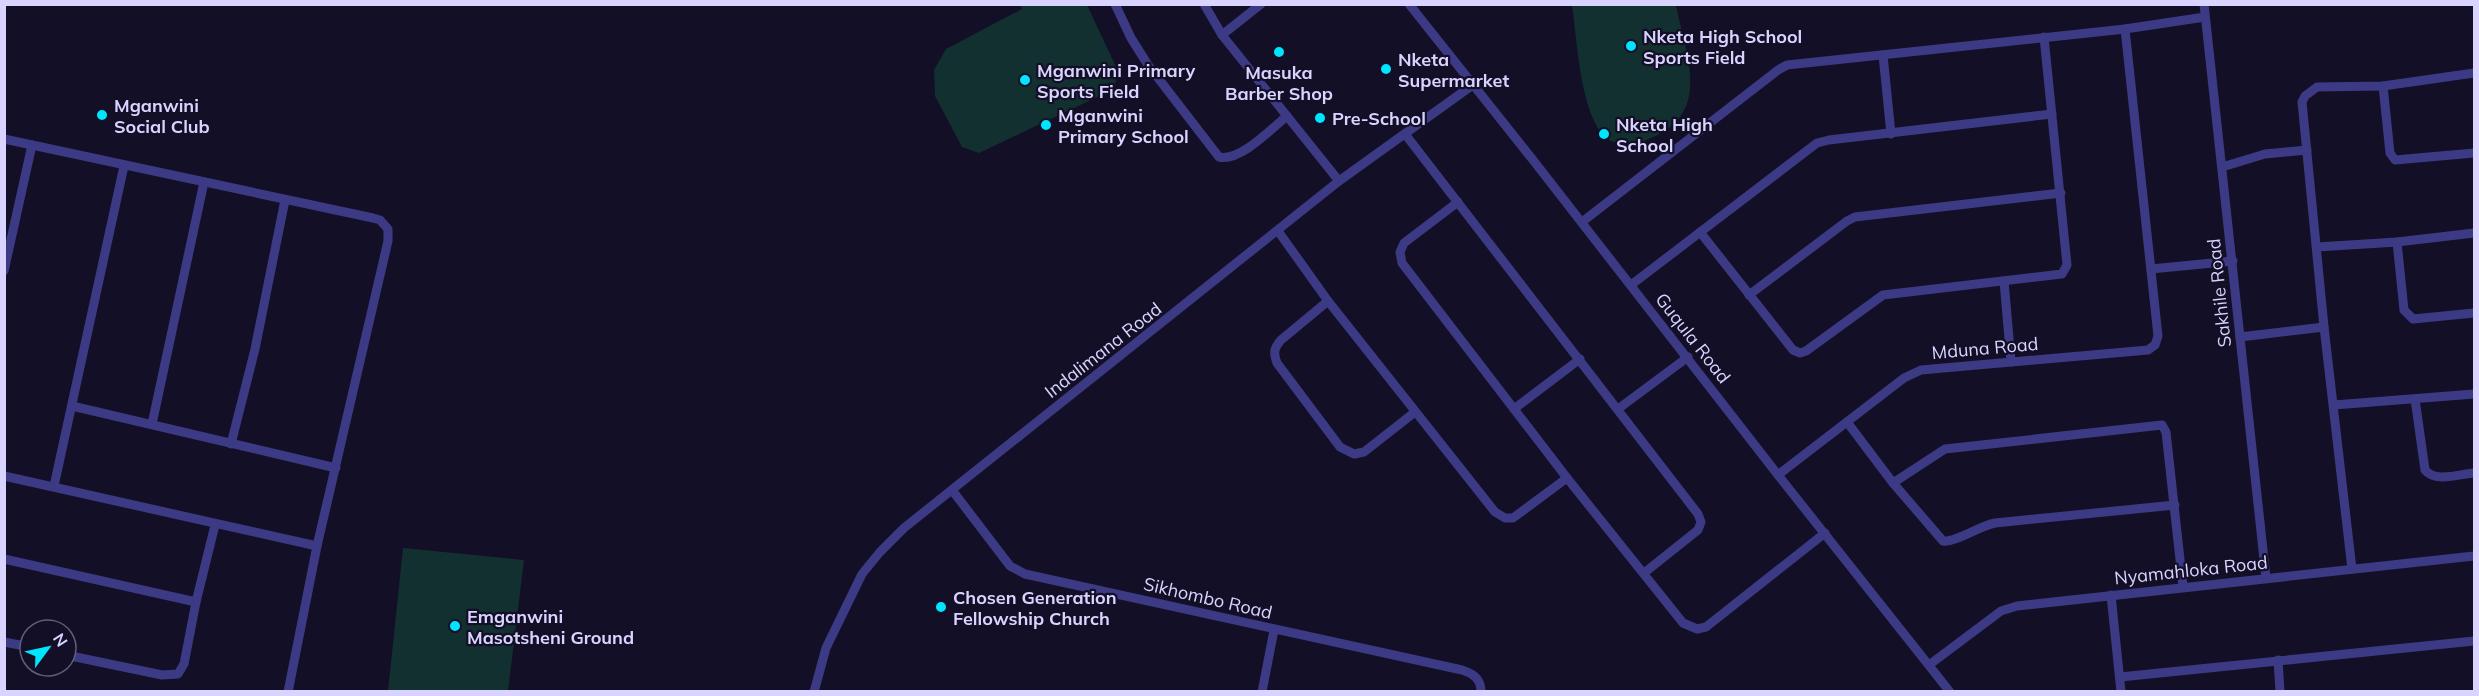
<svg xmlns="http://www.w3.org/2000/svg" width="2479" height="696" font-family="Mulish,sans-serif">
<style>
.green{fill:#12302f}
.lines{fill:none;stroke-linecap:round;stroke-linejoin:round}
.minor{stroke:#3d3a85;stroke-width:9}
.poi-dot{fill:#00e5ff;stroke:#130f26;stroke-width:2}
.labels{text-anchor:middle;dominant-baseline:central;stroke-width:4.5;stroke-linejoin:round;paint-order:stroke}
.poi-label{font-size:18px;font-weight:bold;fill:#d9d4ff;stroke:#130f26;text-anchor:start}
.street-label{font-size:18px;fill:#d9d4ff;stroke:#130f26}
</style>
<rect width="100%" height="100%" fill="#130f26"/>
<g class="green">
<path d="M1087,5l31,66 -4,18 -135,64 -17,-6 -27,-51 -1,-26 12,-21 76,-40 -2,-4z"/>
<path d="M1572,5h104c11,55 38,111 -32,136 -11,5 -29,5 -39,-4 -25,-25 -28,-98 -33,-132z"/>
<path d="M403,548l121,12 -16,131h-120z"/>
</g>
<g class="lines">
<g class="minor">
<path d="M1115,4l16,34 17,27 71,92c21,5 52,-28 68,-41"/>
<path d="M1204,4l18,31 117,146"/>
<path d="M1409,4l124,156 245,315 172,217"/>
<path d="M2204,4l62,574"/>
<path d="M1222,35l39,-31"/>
<path d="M1883,55l8,79"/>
<path d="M2383,86l7,67 5,7 79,-7"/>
<path d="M1405,134l293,380 3,8 -3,8 -54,43"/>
<path d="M4,139l369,79 7,2 8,9v12l-71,305 -29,146"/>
<path d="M2222,167l43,-13 42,-4"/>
<path d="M1458,202l-54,41 -4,9 2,11 165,215 116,145 14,6 9,-2 119,-94"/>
<path d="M1582,222l196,-152 9,-5 338,-36 80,-12"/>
<path d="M1278,231l50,70 167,211 10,6h8l54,-40"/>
<path d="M1700,232l93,118 7,3 6,-2 77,-56 179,-21 5,-9 -23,-228"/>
<path d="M2397,242l7,68 9,9 61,-6"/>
<path d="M2317,247l80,-5 77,-9"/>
<path d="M2151,269l82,-8"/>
<path d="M4,271l28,-126"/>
<path d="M2004,281l7,81"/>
<path d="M1631,285l186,-142 12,-3 223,-26"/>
<path d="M1749,295l98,-74 8,-4 206,-24"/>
<path d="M1328,301l-47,39c-7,8 -8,13 -4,23l63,84 14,7 10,-2 51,-40"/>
<path d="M2240,337l84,-10"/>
<path d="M2415,399l10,71c10,13 35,4 49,3"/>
<path d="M2334,405l140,-11"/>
<path d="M72,406l264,62"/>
<path d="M1514,409l66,-50"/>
<path d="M1618,409l70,-52"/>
<path d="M1847,422l46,61 50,58c12,2 36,-15 52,-18l180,-18"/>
<path d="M152,424l52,-242"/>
<path d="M231,444l24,-95 30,-149"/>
<path d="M1778,475l126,-97 17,-8 227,-20 7,-5 3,-9 -33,-307"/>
<path d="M4,476l313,70"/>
<path d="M1893,483l52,-34 217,-24 4,7 17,155"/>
<path d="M54,486l70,-320"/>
<path d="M952,490l58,76 15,8 437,96c12,4 19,9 19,22"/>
<path d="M4,559l192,43"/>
<path d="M2352,569l-28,-242 -22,-225 3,-6 12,-9 66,-1 91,-13"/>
<path d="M2111,595l10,97"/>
<path d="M4,642l26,5"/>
<path d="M66,655l96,20 16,-1 6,-10 12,-62 19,-77"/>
<path d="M2278,660l2,32"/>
<path d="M1929,665l72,-54 16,-5 457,-50"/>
<path d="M2120,677l354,-36"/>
<path d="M814,692l12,-44 36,-74 18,-22 24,-24 435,-347 135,-97"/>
<path d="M1262,692l12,-62"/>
</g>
</g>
<g class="poi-dot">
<circle cx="1631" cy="46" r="6"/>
<circle cx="1279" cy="52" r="6"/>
<circle cx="1386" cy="69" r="6"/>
<circle cx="1025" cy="80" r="6"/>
<circle cx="102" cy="115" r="6"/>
<circle cx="1320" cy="118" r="6"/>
<circle cx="1046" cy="125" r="6"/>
<circle cx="1604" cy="134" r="6"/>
<circle cx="941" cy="607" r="6"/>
<circle cx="455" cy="626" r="6"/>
</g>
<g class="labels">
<g class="poi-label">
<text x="1643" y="36">Nketa High School<tspan x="1643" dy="21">Sports Field</tspan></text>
<text x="1398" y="59">Nketa<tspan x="1398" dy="21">Supermarket</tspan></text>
<text x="1037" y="70">Mganwini Primary<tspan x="1037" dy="21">Sports Field</tspan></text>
<text x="1279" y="72" text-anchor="middle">Masuka<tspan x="1279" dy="21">Barber Shop</tspan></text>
<text x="114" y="105">Mganwini<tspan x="114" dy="21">Social Club</tspan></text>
<text x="1058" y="115">Mganwini<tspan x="1058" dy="21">Primary School</tspan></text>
<text x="1332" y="118">Pre-School</text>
<text x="1616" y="124">Nketa High<tspan x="1616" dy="21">School</tspan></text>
<text x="953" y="597">Chosen Generation<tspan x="953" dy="21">Fellowship Church</tspan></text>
<text x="467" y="616">Emganwini<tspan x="467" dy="21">Masotsheni Ground</tspan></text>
</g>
<g class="street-label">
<text transform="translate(2219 293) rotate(-96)">Sakhile Road</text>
<text transform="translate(1693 338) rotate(52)">Guqula Road</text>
<text transform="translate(1985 348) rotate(-5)">Mduna Road</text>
<text transform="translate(1103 350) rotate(-38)">Indalimana Road</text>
<text transform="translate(2191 570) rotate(-6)">Nyamahloka Road</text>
<text transform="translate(1208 598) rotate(13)">Sikhombo Road</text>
</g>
</g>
<rect width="2479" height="696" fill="none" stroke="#d9d4ff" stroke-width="12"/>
<g transform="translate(48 648) rotate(57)"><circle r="28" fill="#130f26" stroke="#625e7d" stroke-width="1.5"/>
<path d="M0-4.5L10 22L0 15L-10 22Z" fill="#00e5ff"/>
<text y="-9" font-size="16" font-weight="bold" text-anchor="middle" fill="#d9d4ff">N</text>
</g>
</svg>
